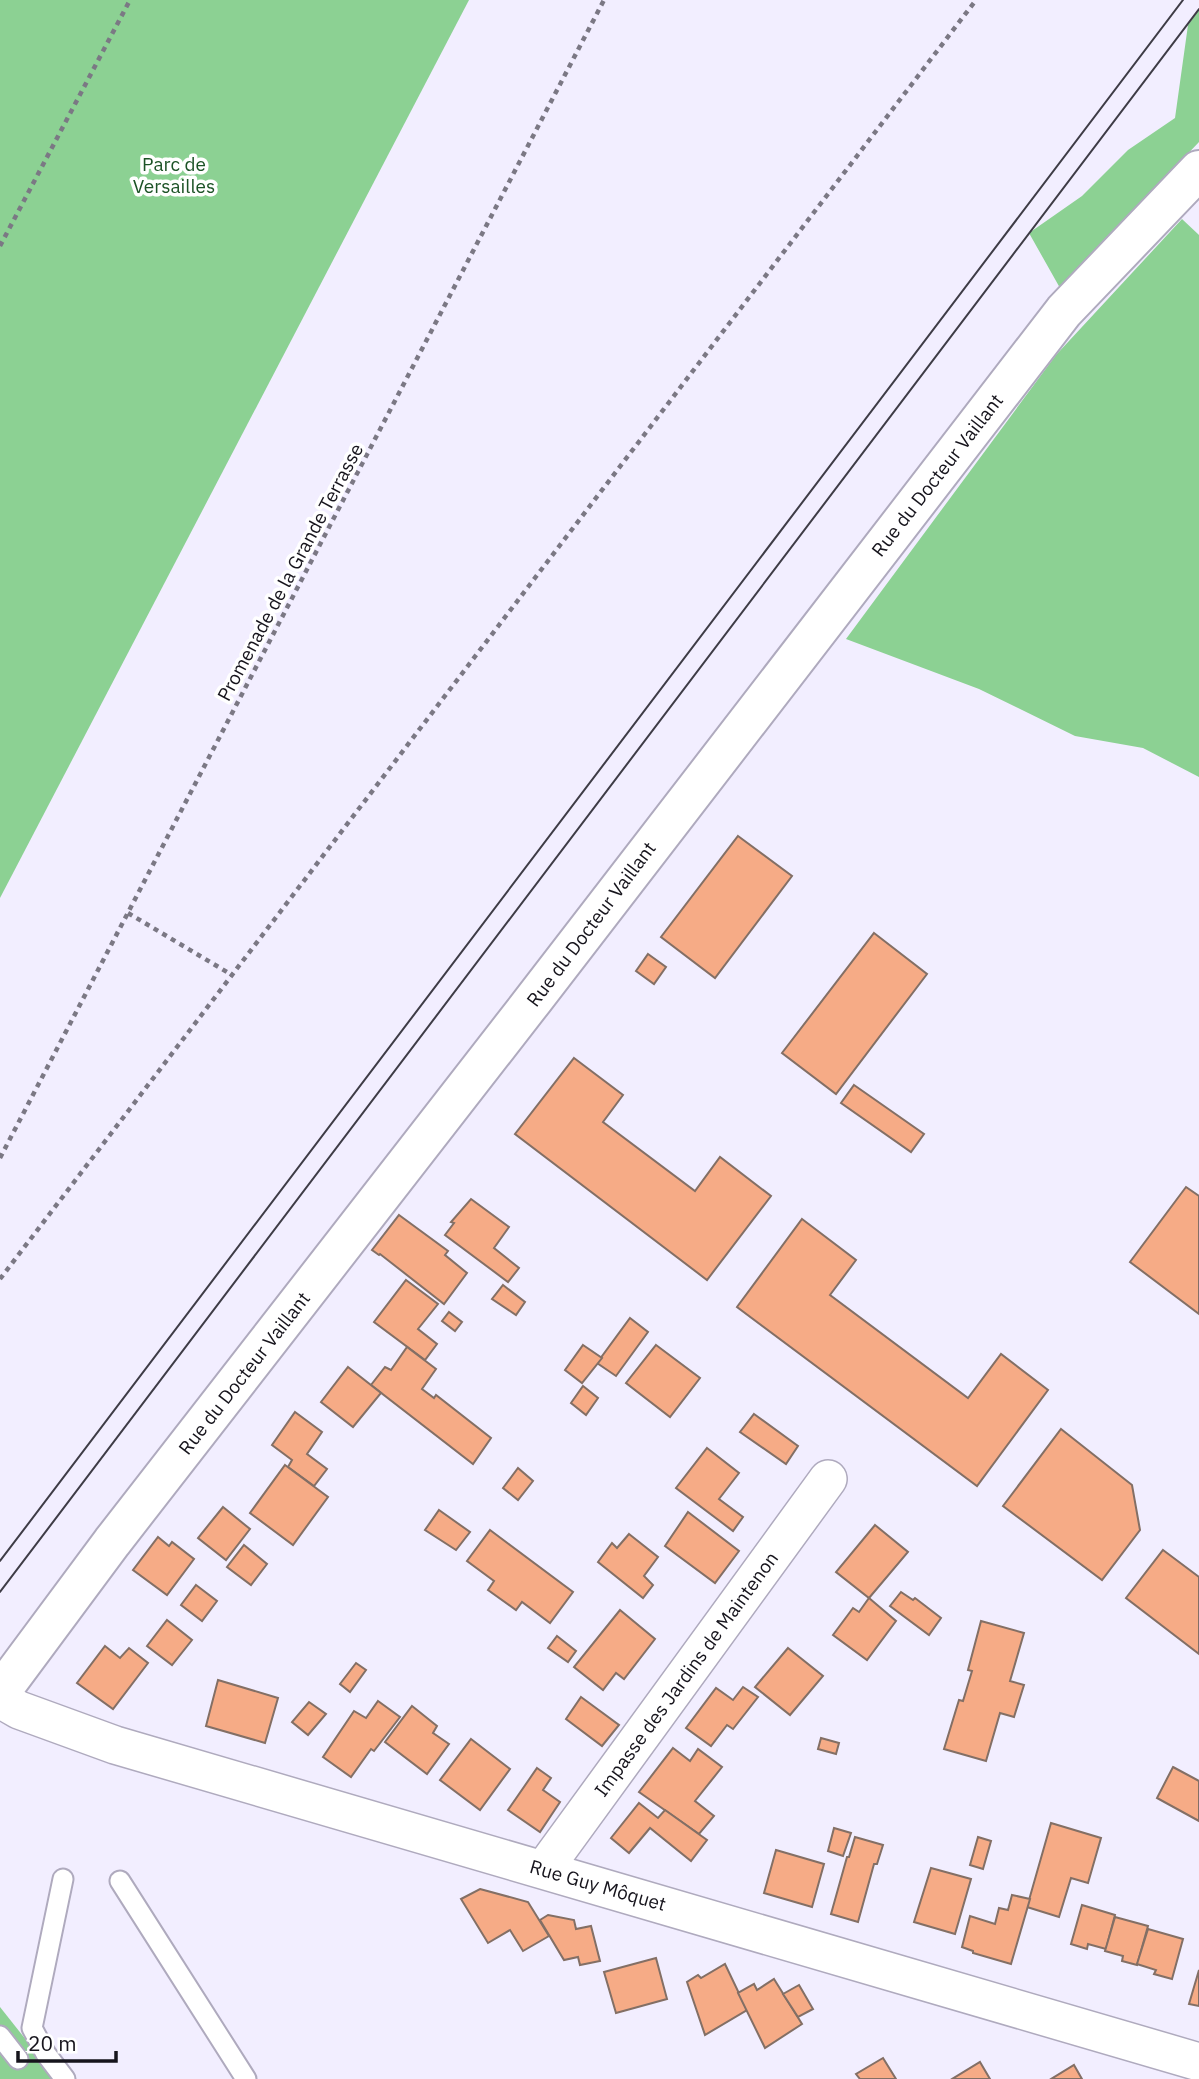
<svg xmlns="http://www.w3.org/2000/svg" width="1199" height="2079" font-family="'IBM Plex Sans',sans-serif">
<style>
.green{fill:#8cd193}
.building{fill:#f6ab86;stroke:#836f65;stroke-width:2}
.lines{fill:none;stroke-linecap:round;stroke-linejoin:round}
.lane-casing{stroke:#afaabe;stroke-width:23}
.street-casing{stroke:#afaabe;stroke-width:40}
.secondary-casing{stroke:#afaabe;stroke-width:42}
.path{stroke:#7b7884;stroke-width:4.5;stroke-dasharray:5 5;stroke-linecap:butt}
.lane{stroke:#fff;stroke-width:19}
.street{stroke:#fff;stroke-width:37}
.secondary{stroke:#fff;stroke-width:38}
.tram{stroke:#3e3c46;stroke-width:2}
.labels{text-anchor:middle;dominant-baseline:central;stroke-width:7;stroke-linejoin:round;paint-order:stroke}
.park-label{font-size:19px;fill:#1c5326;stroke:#fff}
.street-label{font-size:19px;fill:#16141c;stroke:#fff}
</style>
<rect width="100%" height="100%" fill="#f2eeff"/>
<g class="green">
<path d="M0,0h469l-469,898z"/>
<path d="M1199,10v132l-139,146 -31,-55 53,-37 46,-46 47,-32 13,-93z"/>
<path d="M1182,219l17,16v542l-56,-29 -68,-12 -96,-47 -133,-50 210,-284z"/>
<path d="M0,2007l57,72h-57z"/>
</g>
<g class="building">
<path d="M738,836l54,40 -77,102 -54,-41z"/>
<path d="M874,933l53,41 -91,120 -54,-41z"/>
<path d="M648,954l18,13 -12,17 -18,-13z"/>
<path d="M574,1058l49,37 -20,27 92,69 25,-34 51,39 -64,84 -192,-146z"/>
<path d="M854,1085l70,49 -13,18 -70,-49z"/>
<path d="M1186,1187l13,9v118l-69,-52z"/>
<path d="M471,1199l38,28 -15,21 25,20 -11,14 -63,-47 9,-12 -3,-1z"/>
<path d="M399,1215l49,36 -3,4 22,18 -23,31 -64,-50 -1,1 -7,-5z"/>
<path d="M802,1219l54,41 -26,35 138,103 33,-44 47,36 -71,96 -240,-179z"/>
<path d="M406,1280l32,24 -20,25 19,15 -12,16 -51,-38z"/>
<path d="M503,1285l22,17 -9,13 -24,-16z"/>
<path d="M449,1312l13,10 -7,9 -13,-10z"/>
<path d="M630,1318l18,14 -32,44 -19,-13z"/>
<path d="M583,1345l19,13 -20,25 -17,-13z"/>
<path d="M656,1345l44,33 -30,39 -44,-34z"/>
<path d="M407,1347l29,22 -14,20 12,9 2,-3 55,43 -18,26 -102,-79 14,-18 6,3z"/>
<path d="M348,1367l33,26 -28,34 -32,-25z"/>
<path d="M583,1386l15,12 -12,17 -15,-12z"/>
<path d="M295,1412l27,20 -15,22 20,15 -13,17 -26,-19 4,-7 -20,-15z"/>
<path d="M754,1414l44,32 -12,18 -46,-32z"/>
<path d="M1061,1429l71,56 8,45 -38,50 -99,-74z"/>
<path d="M707,1448l32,25 -20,26 24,18 -10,14 -57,-43z"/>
<path d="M285,1465l43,32 -35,48 -43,-32z"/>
<path d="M518,1468l15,13 -15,19 -15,-12z"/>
<path d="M223,1507l27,22 -24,31 -28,-22z"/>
<path d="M439,1510l31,22 -14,18 -31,-20z"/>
<path d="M688,1512l51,39 -24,32 -50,-37z"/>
<path d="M875,1525l33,27 -39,46 -33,-26z"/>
<path d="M490,1530l83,62 -23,31 -28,-21 -6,8 -28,-20 6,-9 -27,-20z"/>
<path d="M629,1534l29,23 -14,19 9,9 -10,13 -45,-36 14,-19 5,5z"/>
<path d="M158,1537l11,9 3,-4 22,17 -27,36 -34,-25z"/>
<path d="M244,1545l23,19 -16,21 -24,-18z"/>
<path d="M1163,1550l36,27v77l-73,-56z"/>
<path d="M196,1585l21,16 -15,20 -21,-16z"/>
<path d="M901,1592l12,8 2,-2 26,20 -12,17 -39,-29z"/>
<path d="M869,1598l27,23 -29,39 -34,-25 20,-27 6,4z"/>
<path d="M620,1610l35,29 -31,40 -8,-6 -13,17 -29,-23z"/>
<path d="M167,1620l25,20 -20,25 -25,-19z"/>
<path d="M981,1621l43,12 -14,48 14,4 -10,32 -14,-4 -14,48 -42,-12 15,-49 4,1 9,-30 -4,-1z"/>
<path d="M557,1636l19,15 -8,11 -20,-14z"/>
<path d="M105,1646l15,12 9,-10 19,15 -35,46 -36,-26z"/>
<path d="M788,1648l35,28 -33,39 -35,-28z"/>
<path d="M356,1663l10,7 -16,22 -10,-8z"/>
<path d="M218,1680l60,18 -13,45 -59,-17z"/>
<path d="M743,1687l15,10 -25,32 -6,-4 -16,21 -25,-18 30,-40 17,12z"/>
<path d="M581,1697l38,28 -17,21 -36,-27z"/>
<path d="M378,1701l22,16 -26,34 -3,-2 -20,28 -28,-20 31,-46 12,7z"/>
<path d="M309,1702l17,12 -18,21 -16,-13z"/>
<path d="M412,1706l25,20 -4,7 16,11 -22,30 -42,-32z"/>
<path d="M821,1738l18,5 -3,11 -18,-5z"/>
<path d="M471,1739l39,30 -30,41 -40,-30z"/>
<path d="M673,1748l17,13 8,-12 24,18 -27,34 19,15 -15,18 -60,-42z"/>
<path d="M1173,1767l26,14v40l-42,-23z"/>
<path d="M537,1768l14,10 -8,12 17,12 -20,30 -32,-22z"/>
<path d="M639,1803l19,15 7,-8 42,30 -16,21 -41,-33 -21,25 -18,-15z"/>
<path d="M1051,1823l50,15 -13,45 -17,-5 -12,39 -32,-10z"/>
<path d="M834,1828l17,5 -8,23 -15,-5z"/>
<path d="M855,1837l28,8 -6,19h-3l-16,58 -27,-8 16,-57h2z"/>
<path d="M978,1837l13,4 -8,28 -13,-4z"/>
<path d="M776,1850l48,14 -12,43 -48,-14z"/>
<path d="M931,1868l40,11 -16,55 -41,-12z"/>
<path d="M480,1889l48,13 21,34 -26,15 -13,-21 -22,13 -27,-44z"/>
<path d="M1012,1895l18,4 -19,65 -38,-11v-2l-11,-4 8,-31 25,8 4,-16 9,2z"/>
<path d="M1082,1905l33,10 -9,34 -18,-5 -1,5 -16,-5z"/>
<path d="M548,1915l26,5 2,9 15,-3 9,35 -20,4 -2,-8 -14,3 -24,-40z"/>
<path d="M1115,1917l33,9 -11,39 -15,-4 1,-5 -18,-5z"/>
<path d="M1148,1929l35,10 -11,40 -18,-5 2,-4 -19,-6z"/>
<path d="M656,1958l11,41 -51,14 -12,-41z"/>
<path d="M725,1964l22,46 -42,25 -18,-53 11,-7 3,3z"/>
<path d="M1199,1970v36l-10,-2z"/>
<path d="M774,1979l28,45 -37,24 -27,-55 16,-9 3,6z"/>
<path d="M799,1985l14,24 -15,8 -15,-23z"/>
<path d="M883,2058l13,21h-36l-4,-5z"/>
<path d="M980,2062l10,17h-38z"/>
<path d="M1074,2065l8,14h-31z"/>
</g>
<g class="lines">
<g class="lane-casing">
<g id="lane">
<path d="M63,1879l-31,149 14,26 19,25"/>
<path d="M120,1881l126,198"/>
<path d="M0,2036l18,23"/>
</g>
</g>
<g class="street-casing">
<g id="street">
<path d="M0,1699l19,11 96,35 1084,317"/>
<path d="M544,1869l284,-390"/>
</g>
</g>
<g class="secondary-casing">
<path id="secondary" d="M0,1693l112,-151 422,-543 530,-688 135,-141"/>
</g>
<g class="path">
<path d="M0,246l130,-246"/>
<path d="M128,913l104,62"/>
<path d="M0,1158l604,-1158"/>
<path d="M0,1279l976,-1279"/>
</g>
<use href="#lane" class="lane"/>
<use href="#street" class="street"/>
<use href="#secondary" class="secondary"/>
<g class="tram">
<path d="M0,1561l1183,-1561"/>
<path d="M0,1592l1199,-1583"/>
</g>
</g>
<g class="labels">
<g class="park-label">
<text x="174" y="164">Parc de<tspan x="174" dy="22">Versailles</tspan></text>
</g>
<g class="street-label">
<text transform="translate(937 475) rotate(-52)">Rue du Docteur Vaillant</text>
<text transform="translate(290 572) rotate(-62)">Promenade de la Grande Terrasse</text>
<text transform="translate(591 924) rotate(-53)">Rue du Docteur Vaillant</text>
<text transform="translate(244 1373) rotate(-52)">Rue du Docteur Vaillant</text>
<text transform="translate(686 1674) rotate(-54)">Impasse des Jardins de Maintenon</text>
<text transform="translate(598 1885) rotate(16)">Rue Guy Môquet</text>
</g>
</g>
<path d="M18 2051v10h98v-10" fill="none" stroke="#16141c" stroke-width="3.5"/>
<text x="28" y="2051" font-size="21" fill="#16141c" stroke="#ffffff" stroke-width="5" paint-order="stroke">20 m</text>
</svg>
